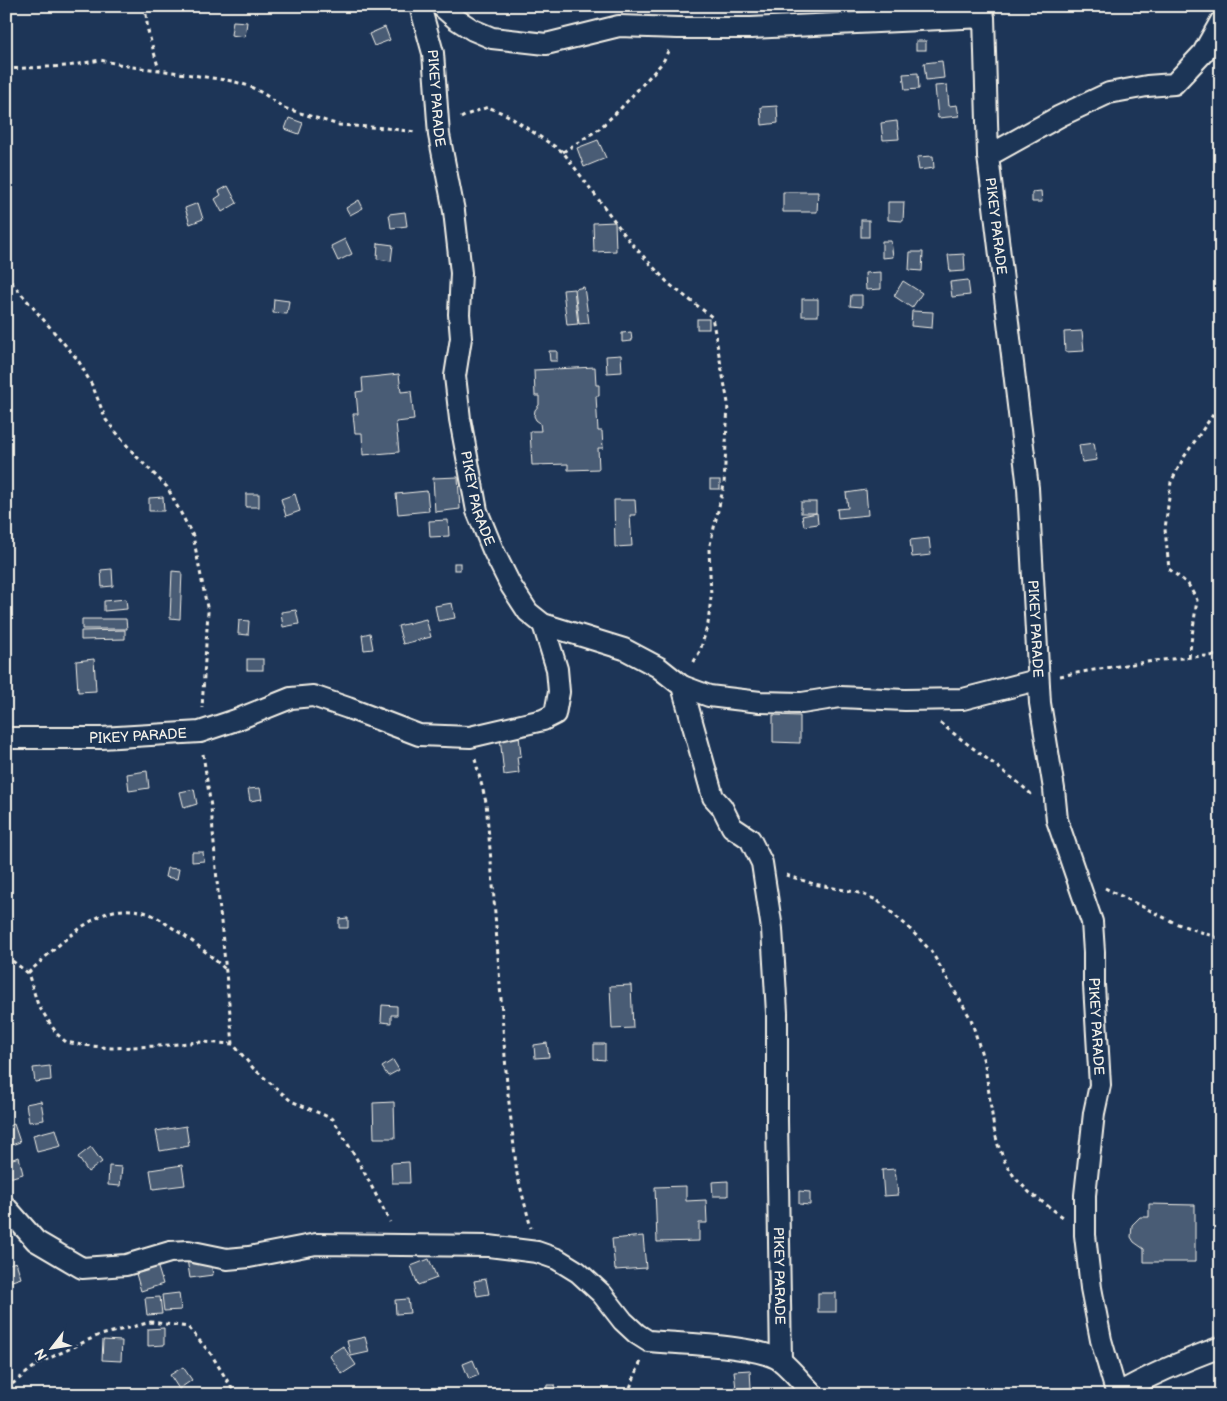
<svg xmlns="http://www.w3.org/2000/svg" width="1227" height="1401" font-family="'Balsamiq Sans',sans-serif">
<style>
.building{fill:#485b74;stroke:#f4f1e8}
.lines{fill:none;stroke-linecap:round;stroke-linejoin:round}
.minor-casing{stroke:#f4f1e8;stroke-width:24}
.path{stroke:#f4f1e8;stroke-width:3;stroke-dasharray:4 4;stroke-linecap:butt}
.minor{stroke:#1d3557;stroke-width:20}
.labels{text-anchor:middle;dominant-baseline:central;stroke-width:4;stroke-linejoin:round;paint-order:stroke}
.street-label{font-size:14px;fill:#f4f1e8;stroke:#1d3557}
</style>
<rect width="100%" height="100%" fill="#1d3557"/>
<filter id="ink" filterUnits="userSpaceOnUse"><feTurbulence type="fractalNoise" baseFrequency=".02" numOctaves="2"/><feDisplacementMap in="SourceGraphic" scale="10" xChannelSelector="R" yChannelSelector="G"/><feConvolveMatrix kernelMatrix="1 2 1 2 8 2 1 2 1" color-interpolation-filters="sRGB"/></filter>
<g filter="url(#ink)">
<g class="building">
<path d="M233,21l14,1 -2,15 -14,-2z"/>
<path d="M385,27l5,13 -16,6 -5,-12z"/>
<rect x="916" y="41" width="10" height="9"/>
<path d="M942,61l2,17 -18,2 -2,-17z"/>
<path d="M918,73l1,16 -14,1 -2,-16z"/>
<path d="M947,85l2,21 8,-1 2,11 -21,2 -3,-32z"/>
<path d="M777,106l1,17 -16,2 -1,-18z"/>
<path d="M289,118l14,5 -4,11 -14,-5z"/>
<path d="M897,121l2,18 -16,1 -2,-17z"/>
<path d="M598,140l8,18 -22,9 -7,-19z"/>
<path d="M933,156l1,12 -15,2 -2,-13z"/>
<path d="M228,186l9,17 -15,9 -7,-13 6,-4 -2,-4z"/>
<path d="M1041,191l1,11h-10v-10z"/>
<path d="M783,192h35l-1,20h-34z"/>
<path d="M359,200l4,8 -13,7 -4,-7z"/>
<path d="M888,202h16l-1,19 -15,-1z"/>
<path d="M198,203l5,16 -13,5 -5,-16z"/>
<path d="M405,212l2,14 -16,2 -2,-14z"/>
<rect x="861" y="220" width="8" height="17"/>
<path d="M615,222l1,29 -22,1 -1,-29z"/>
<path d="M345,239l7,15 -14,7 -7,-15z"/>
<path d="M882,241h9l2,16 -11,1z"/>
<path d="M378,243l15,2 -2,16 -14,-2z"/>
<path d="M910,252h13l-1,19 -13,-1z"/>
<path d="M964,254l1,17 -15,1 -2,-17z"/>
<path d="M881,272v17l-15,1 -1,-17z"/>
<path d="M968,280l2,15 -18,2 -2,-15z"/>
<path d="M903,281l19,12 -10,15 -18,-12z"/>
<path d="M584,287l5,36 -10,1 -4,-35z"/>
<path d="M574,289l4,35 -11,1 -4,-35z"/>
<path d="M851,295h11v12l-12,-1z"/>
<path d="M274,299l15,2 -2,13 -14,-1z"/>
<rect x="802" y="299" width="16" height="17"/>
<path d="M912,311l21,1 -1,16 -21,-2z"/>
<rect x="697" y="319" width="12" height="10"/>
<path d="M1082,331l2,20 -19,1 -1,-20z"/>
<path d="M631,332l1,9 -10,1v-9z"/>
<path d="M549,351h8v10h-7z"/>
<path d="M621,355l1,17 -15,1 -1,-17z"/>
<path d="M595,367l1,18h3v11h-3l2,35h4l1,17h-5l1,21 -31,1v-6l-36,1 -2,-34h11l-1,-8 -4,-3 -2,-4 1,-6 4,-5v-9h-4l-1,-26z"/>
<path d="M399,374l2,18 10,-1 3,29 -18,2 3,30 -36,3 -1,-22h-7l-2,-19h5l-2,-22 7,-1 -1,-13z"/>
<path d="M1094,443l3,17 -15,2 -3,-17z"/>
<path d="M458,477l2,32 -25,3 -2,-34z"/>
<rect x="710" y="480" width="10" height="9"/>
<path d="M866,490l2,25 -30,3 -1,-9 11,-1 -2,-15z"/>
<path d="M427,491l2,20 -31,3 -2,-20z"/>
<rect x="246" y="494" width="13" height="13"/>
<path d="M295,494l5,17 -14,5 -5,-17z"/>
<path d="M163,497l1,14h-15v-13z"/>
<path d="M614,500h21l1,15h-6l2,31 -17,1z"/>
<rect x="801" y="502" width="15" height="11"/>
<path d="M817,513l1,11 -14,2 -2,-10z"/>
<path d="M448,520l1,16 -19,1 -1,-16z"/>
<path d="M929,538l2,17 -19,2 -2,-17z"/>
<rect x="454" y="563" width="6" height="7"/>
<path d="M112,569l1,17 -11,1 -1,-17z"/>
<path d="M172,571l10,1 -2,47 -10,-1z"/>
<path d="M126,599l1,10 -23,2v-10z"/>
<path d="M452,603l3,15 -17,3 -3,-15z"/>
<path d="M296,610l3,14 -16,3 -2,-15z"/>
<path d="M82,619h44l1,10h-45z"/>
<path d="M426,619l5,18 -28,7 -5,-18z"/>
<path d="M239,620l10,1 -1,14 -10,-1z"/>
<path d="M125,630v9l-44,1v-9z"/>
<path d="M370,633l3,16 -9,1 -2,-15z"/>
<path d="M94,659l2,32 -18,1 -2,-31z"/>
<rect x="247" y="659" width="16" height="11"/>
<path d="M773,715l27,1v27l-27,-1z"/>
<path d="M519,735l2,21 -4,1 2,16 -15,2 -4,-38z"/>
<path d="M147,771l2,17 -20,3 -2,-17z"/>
<path d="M260,788l2,11 -12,2 -2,-12z"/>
<path d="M194,789l3,15 -13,4 -4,-16z"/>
<path d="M192,852h11l1,9 -12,1z"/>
<path d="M167,868l12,1 -2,10 -12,-2z"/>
<path d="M348,918v10h-9v-9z"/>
<path d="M631,985l2,43 -21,1 -2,-43z"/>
<path d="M382,1005l15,1v9h-6v8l-10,-1z"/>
<path d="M547,1043l2,14 -14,1 -1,-13z"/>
<path d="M594,1044h11v16l-11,-1z"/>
<path d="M393,1060l6,10 -11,6 -6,-9z"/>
<path d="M50,1066l1,14 -16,2 -2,-14z"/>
<path d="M41,1101l3,19 -15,2 -3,-18z"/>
<path d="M394,1102l1,36h-21l-1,-35z"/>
<path d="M1216,1107h5v38h-1z"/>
<path d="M14,1124l6,18 -14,5v-20z"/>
<path d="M186,1126l3,20 -29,5 -4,-20z"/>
<path d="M56,1129l5,17 -24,6 -4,-17z"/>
<path d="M91,1147l11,15 -14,10 -10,-15z"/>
<path d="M19,1157l4,17 -17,5v-18z"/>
<path d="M409,1162l1,21h-18l-1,-20z"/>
<path d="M182,1165l3,20 -32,4 -3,-19z"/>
<path d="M109,1166l13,1 -2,19 -12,-1z"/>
<path d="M895,1169l3,26 -14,1 -2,-26z"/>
<path d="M728,1181v15h-15l-1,-14z"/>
<path d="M686,1186v15l20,-1 1,23h-8v18l-42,1 -2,-55z"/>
<path d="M799,1191l11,1v13l-11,-1z"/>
<path d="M1149,1204l46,1v57h-51v-13l-10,-7 -3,-5 1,-12 8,-8h9z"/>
<path d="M643,1236l3,32 -31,2 -3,-31z"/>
<path d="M210,1256l3,19 -23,3 -3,-19z"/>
<path d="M429,1259l8,19 -19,7 -7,-19z"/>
<path d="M156,1261l7,23 -22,7 -7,-24z"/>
<path d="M16,1262l5,16 -15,5v-18z"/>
<path d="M486,1279l3,15 -12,2 -3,-15z"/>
<path d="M179,1293l2,17 -17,1 -2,-16z"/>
<rect x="818" y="1293" width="18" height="19"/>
<path d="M160,1297l2,17 -15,1 -2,-17z"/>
<path d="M408,1299l2,14 -14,1 -1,-14z"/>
<path d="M164,1328v17l-16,1v-17z"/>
<path d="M365,1337l4,15 -18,4 -4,-15z"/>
<path d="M103,1340l19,1 -1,20 -19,-1z"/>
<path d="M343,1346l13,19 -14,9 -13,-19z"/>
<path d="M473,1360l6,15 -10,4 -6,-15z"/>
<path d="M183,1367l9,13 -13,9 -9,-14z"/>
<path d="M750,1370l1,18 -15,1 -2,-18z"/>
<path d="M547,1385h8l-1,10 -8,-1z"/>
<path d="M306,1390l1,5h-17v-1z"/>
<path d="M632,1392h13l1,3h-13z"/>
</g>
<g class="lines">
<g class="minor-casing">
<g id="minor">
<path id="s1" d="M420,6l13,47 6,82 15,76 7,62 -2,41 2,24 -6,38 5,43 17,92 16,39 18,36 17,26 15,12 81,25 34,18 24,19 31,111 9,10 10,20 18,12 12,24 10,66 5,84v108l4,240"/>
<path id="s2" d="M441,6l15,13 17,11 19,8 54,6 73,-18 59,2h73l233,-11 4,139 40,332 12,215 14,86 3,31 35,102 2,30v33l6,100 -6,28 -9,82v40l6,53 10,52 16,55"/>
<path d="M988,156l72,-40 49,-23 38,-7 27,-2 29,-31 18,-32"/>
<path d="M682,686l27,10 51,6 42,1 38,-6 65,3 58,-1 74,-19"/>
<path id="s3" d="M6,738h95l99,-6 36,-12 55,-22 22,-2 35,12 71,27 51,2 73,-17 12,-6 4,-22 -2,-23 -14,-45"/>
<path d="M6,1207l30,34 46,27 44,-3 44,-13 18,-1 39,8 22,-2 67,-13 173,2 48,6 20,7 21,13 24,22 21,27 14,13 11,7c30,3 112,4 133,20 12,10 22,23 33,34"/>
<path d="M1117,1394c33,-19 68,-34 104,-47"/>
</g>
</g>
<g class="path">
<path d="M145,6l3,25 11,39"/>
<path d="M6,69l62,-3 32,-6 32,7 27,3 73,11 17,5 15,8 20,14 55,17 46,3 31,4"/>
<path d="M461,118l5,-3 22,-8 19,8 56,37 68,91 38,41 43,33 16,86 -4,82 -15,64 2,48 -3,27 -8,27 -8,14"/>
<path d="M563,152l36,-23 22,-21 42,-46 6,-13"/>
<path d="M6,276l72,84 15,27 13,33 29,35 32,32 26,49 15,76 -6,96"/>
<path d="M1189,657l8,-57 -9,-16 -19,-15 -4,-40 6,-47 13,-25 37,-54"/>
<path d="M1060,676c54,-10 107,-18 161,-21"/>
<path d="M940,723l80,61 12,11"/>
<path d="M203,754l8,53 6,74 16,163 20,24 38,33 42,18 29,49 28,54"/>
<path d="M475,759l11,43 7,83 14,200 10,89 14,54"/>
<path d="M786,875l28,9 45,9 18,7 29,25 25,26 40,68 14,46 9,64 4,16 7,17 10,16 15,15 33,24"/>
<path d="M1105,888l70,35 46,16"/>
<path d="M6,956l22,17 10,32 19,29 9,8 16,3 29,3 47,-2 41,-4 34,2"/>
<path d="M28,973c23,-21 50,-48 79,-60 13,-5 32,-4 45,2 5,2 11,6 16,10 21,13 39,27 57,44"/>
<path d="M6,1389l33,-26 58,-27 54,-14 37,5 23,27 25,41"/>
<path d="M627,1395l14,-34"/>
</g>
<use href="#minor" class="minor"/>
</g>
</g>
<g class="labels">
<g class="street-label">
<text stroke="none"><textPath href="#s1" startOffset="94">PIKEY PARADE</textPath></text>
<text stroke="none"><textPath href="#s2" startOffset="765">PIKEY PARADE</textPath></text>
<text stroke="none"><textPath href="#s1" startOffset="499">PIKEY PARADE</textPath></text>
<text stroke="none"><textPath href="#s2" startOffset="1170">PIKEY PARADE</textPath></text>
<text stroke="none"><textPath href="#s3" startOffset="132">PIKEY PARADE</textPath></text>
<text stroke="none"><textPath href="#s2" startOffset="1575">PIKEY PARADE</textPath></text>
<text stroke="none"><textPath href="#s1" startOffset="1411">PIKEY PARADE</textPath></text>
</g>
</g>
<rect width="1227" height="1401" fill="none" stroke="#1d3557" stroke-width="25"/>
<rect x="12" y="12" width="1202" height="1376" fill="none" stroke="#f4f1e8" stroke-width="2" filter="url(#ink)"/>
<g transform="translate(52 1348) rotate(239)" stroke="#1d3557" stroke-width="4" paint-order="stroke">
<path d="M0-4L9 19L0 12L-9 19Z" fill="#f4f1e8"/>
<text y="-8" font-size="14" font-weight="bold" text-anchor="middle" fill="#f4f1e8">N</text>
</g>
</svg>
